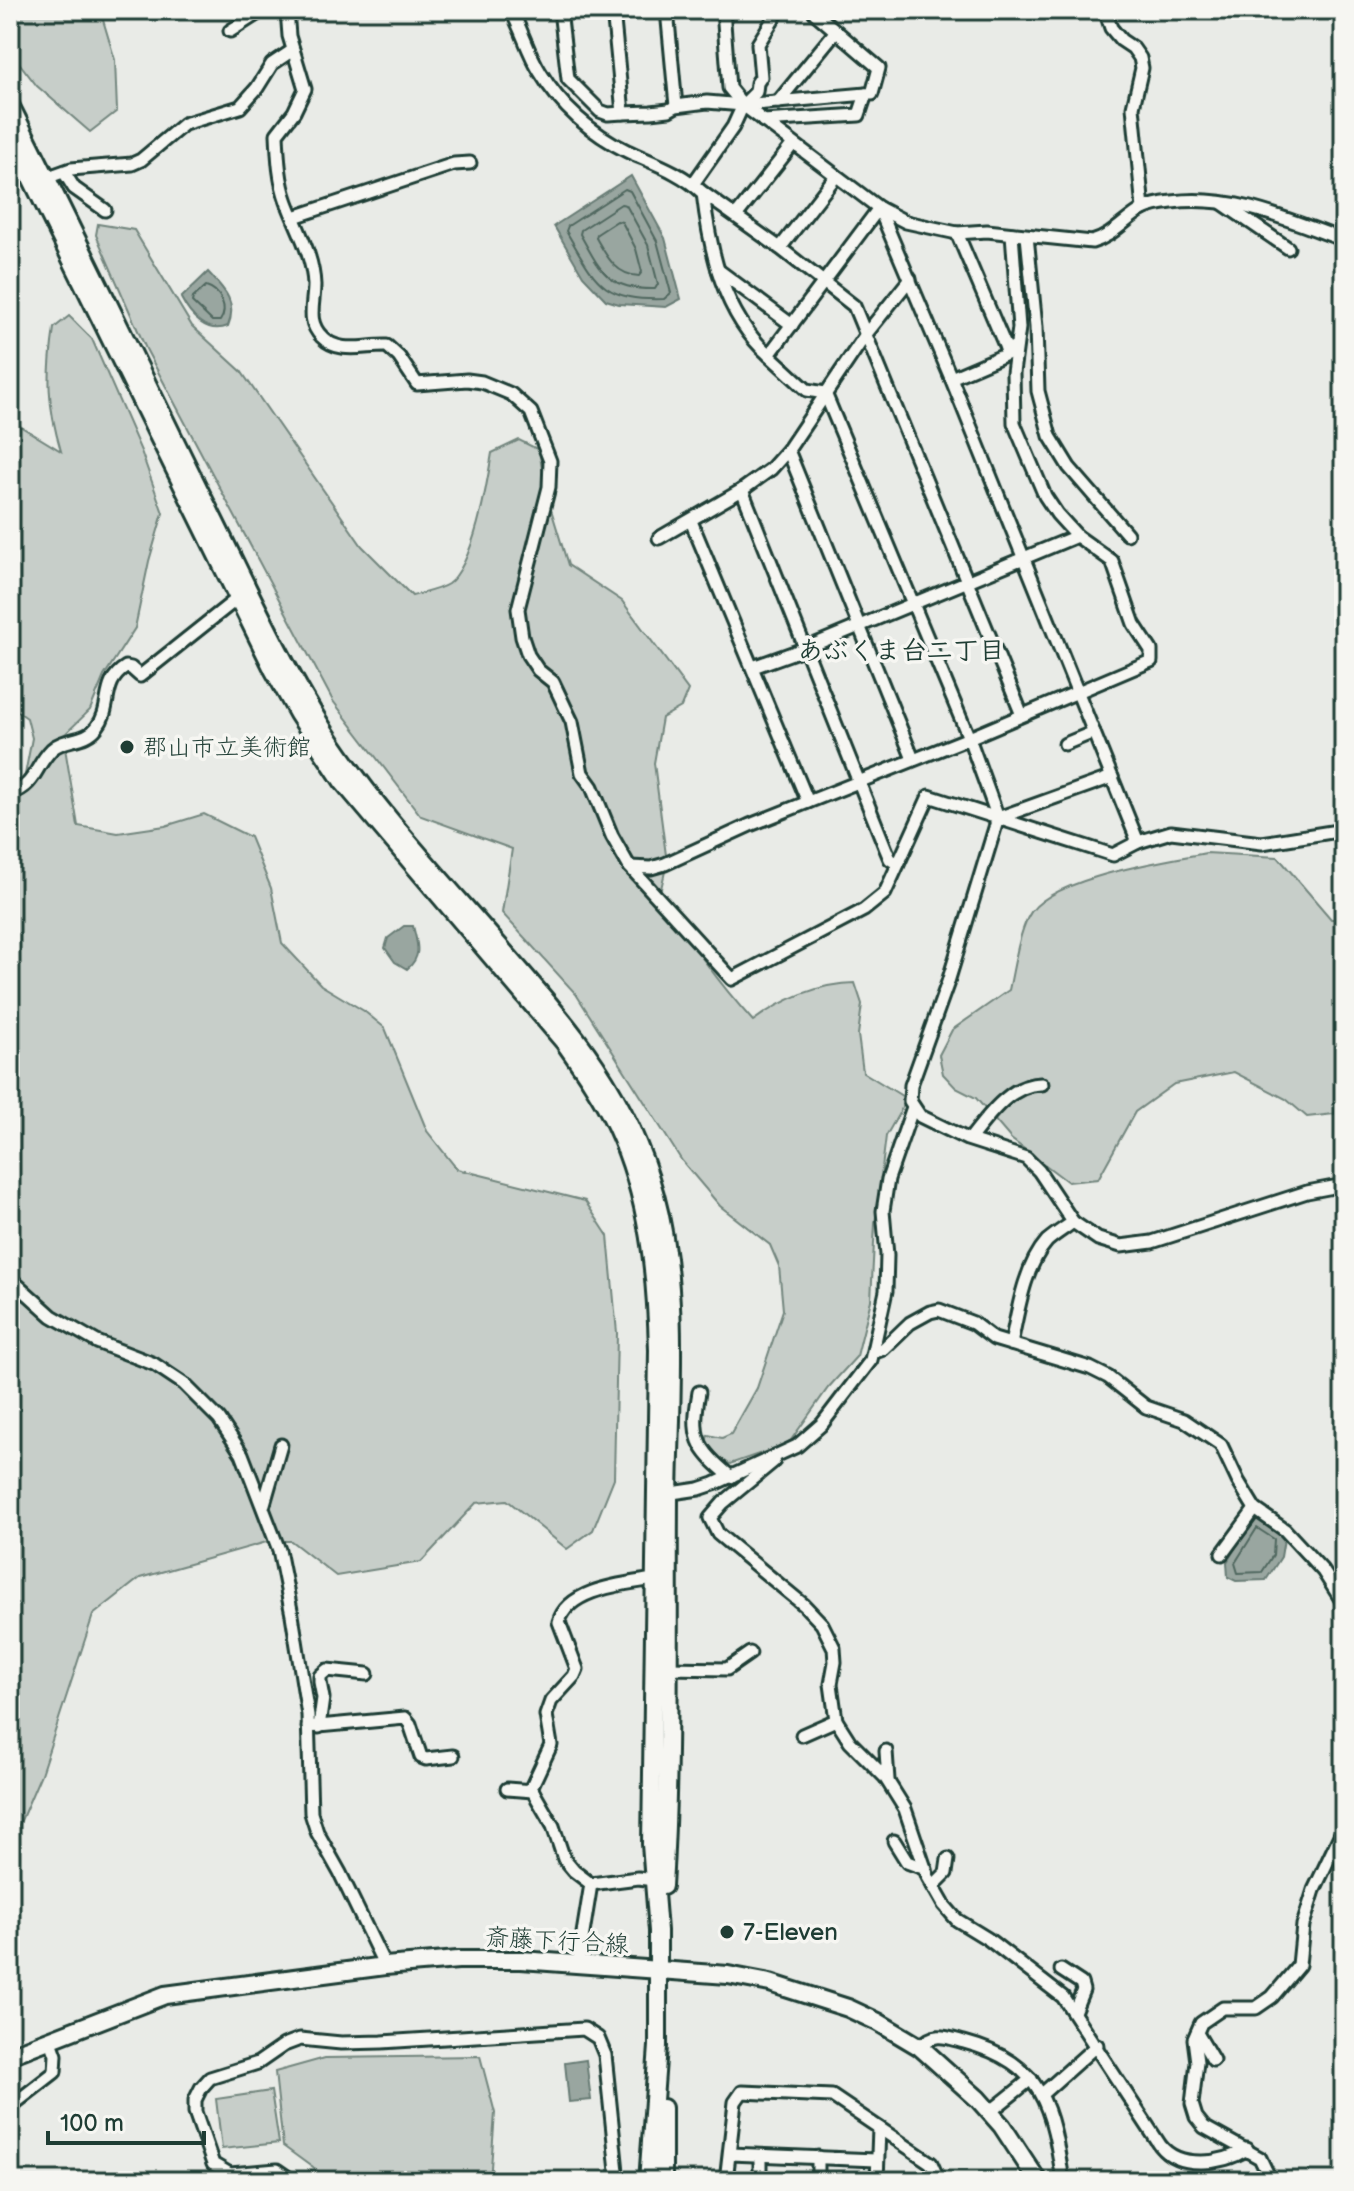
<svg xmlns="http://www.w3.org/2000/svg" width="1354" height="2191" font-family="'Balsamiq Sans','Klee One',sans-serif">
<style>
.green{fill:#c7cec9;stroke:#73867e;stroke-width:2}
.water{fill:#99a6a0;stroke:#687c75;stroke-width:2}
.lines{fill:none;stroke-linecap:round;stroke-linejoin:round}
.shore{stroke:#50675f;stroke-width:2}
.street-casing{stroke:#1f3d34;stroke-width:17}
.secondary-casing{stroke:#1f3d34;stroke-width:22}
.street{stroke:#f6f6f2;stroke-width:11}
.secondary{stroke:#f6f6f2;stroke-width:16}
.poi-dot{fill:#1f3d34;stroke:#f6f6f2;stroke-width:3}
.labels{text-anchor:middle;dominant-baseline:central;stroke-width:7;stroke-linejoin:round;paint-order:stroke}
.poi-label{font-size:24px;fill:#1f3d34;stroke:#f6f6f2;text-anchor:start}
.street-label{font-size:24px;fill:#1f3d34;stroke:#f6f6f2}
.neighbourhood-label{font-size:26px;font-weight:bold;fill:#1f3d34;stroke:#f6f6f2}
</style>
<rect width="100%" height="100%" fill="#e9ebe7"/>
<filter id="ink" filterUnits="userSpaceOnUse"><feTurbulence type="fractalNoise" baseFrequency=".0125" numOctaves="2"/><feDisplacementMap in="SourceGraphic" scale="16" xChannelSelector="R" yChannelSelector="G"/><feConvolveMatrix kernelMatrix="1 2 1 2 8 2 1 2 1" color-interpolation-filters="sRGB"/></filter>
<g filter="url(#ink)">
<g class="green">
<path d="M10,10h90l15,50 2,51 -27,21 -53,-46 -27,-35z"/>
<path d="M98,224l36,6 58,96 49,45 121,175 50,50c10,-3 27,-6 36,-12 26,-19 39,-100 44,-131l27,-13 20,10 7,43 22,72 54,36 66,89 -7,17 -19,11 -8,45 13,100 -7,30c27,46 57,88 93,128 28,-21 67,-38 102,-38l7,21 -4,31 5,37 39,24v12l-16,28 -11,88 -4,76 -14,56 -29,32 -37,52 -9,6 -52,18 -14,-8 -10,-14 2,-7 14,3 9,-4 26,-46 26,-78 -4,-44 -9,-21 -50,-39 -38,-45 -106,-167 -74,-81 10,-64 -91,-33 -88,-115 -187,-352 -50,-114z"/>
<path d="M69,316l23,23 49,112 22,62 -14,48 -14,67 -31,48 -14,34 -27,26 15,90 40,7 47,-7 39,-12 46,23 21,51 11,55 39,42 43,26 21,17 42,103 30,38 128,32 23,35 9,97 -3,145 -21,52 -26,19 -60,-49 -31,3 -55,59 -85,14 -45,-35h-21l-130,37 -47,37 -52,159 -31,72v-1046l13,-15 9,-47 -5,-20 -17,-12v-286l51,31c-14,-47 -14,-75 -7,-123z"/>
<path d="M1206,853l72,4 53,62h13v165l-10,30 -27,3 -21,-18 -52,-27 -60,12 -39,28 -37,67 -30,3 -57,-43 -35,-41 -20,-10 -13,-14 -4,-19 13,-25 57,-40c5,-22 9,-53 19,-73 18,-39 137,-56 178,-64z"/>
<path d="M480,2056l15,57 -5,68h-159l-48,-35 -8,-74 50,-14z"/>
<path d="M271,2091l8,52 -57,6 -6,-50z"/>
</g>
<g class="water">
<path d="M631,176l34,62 16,61 -15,8 -47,-3 -13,-4 -23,-24 -29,-50z"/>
<path d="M208,272c16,17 30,30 20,54 -21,9 -38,-10 -47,-28z"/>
<path d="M404,926h9c4,17 10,30 -6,43l-12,-7 -10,-14 3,-10z"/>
<path d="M1260,1517l19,15 5,7 -3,18 -15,23 -30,1 -8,-4 -1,-15 23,-39z"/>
<path d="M586,2060l5,40 -22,2 -4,-39z"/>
</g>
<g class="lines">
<g class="shore">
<path d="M625,189l5,2 27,50 14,52 -7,6c-63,2 -68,-17 -98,-68l2,-5z"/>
<path d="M621,204l5,1 22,40 10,39 -3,5c-47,1 -54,-17 -75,-55l1,-4z"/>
<path d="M617,221l5,1 14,27 6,23 -3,4c-23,-1 -32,-19 -43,-38l1,-4z"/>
<path d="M206,286c14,4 23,22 14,35h-8l-20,-19 1,-4z"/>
<path d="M1257,1528l17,11 -1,16 -11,17 -24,1 -3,-10z"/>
</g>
<g class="street-casing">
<g id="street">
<path d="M287,10l2,26 16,53 -11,23 -17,22c1,23 2,47 10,68 10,27 26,53 27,83 0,20 -8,36 8,52 17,18 44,8 65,9l12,11 18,27 50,-4 15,2 29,12 20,18 19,49 -1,26 -31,122 4,28 6,18 10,15 15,12 19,40 10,51 10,14 20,49 17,30 103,113 132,-69 21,-17 44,-97 184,59 25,-13 33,-10 91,11 82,-13"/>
<path d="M511,10c11,20 17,43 29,62 20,34 52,62 87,79 26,12 54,21 76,42 7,58 20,121 66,162"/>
<path d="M560,10l8,69 32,32 8,3 15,-1"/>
<path d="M613,10l10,103 28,-1 18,-2 7,-4 31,-4 36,3 123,-11"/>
<path d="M667,10l9,96"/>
<path d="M723,10l6,78 14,17 136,103 27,14 51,11 30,-2 105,11c21,-6 32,-22 51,-33 8,-4 20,-6 29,-7 61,-8 116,18 172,38"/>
<path d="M1105,10l6,18 10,12 12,8 7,10 2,10 -9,39 10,102"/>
<path d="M230,31l33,-21"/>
<path d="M778,102l58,-71"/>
<path d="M763,121l96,-6 7,-21h6l7,-26 -64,-55 3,-3"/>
<path d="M64,172l10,16 31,22"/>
<path d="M43,179l28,-10 61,-5 9,-4 43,-36 56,-17 17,-19 15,-24 21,-14"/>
<path d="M693,184l40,-57 10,-22 13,-13 1,-9 4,-6 -3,-33 21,-34"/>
<path d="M703,193l77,55 74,58 168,409"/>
<path d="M1222,203l66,45"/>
<path d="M879,208l72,170 187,464"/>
<path d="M736,216l57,-72"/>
<path d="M294,217l160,-53 16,-1"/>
<path d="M957,233l49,115"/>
<path d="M1027,236l9,91 2,64 12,45 19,31 58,67"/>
<path d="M780,248l56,-72"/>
<path d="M718,270l74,55"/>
<path d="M951,378l56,-24 -1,-6h5"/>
<path d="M825,393l144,345 29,80 -50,164 -37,103 -1,16 10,15 47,23 59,19 13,13 34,51 25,17 23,7 31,-4 155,-50 37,-7"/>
<path d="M825,393l-18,-3 -38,-35 110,-147"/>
<path d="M788,450l125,309"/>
<path d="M742,490l143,357 5,12 8,5"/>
<path d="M691,521l117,281"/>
<path d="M659,538l83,-48 29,-21 17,-19 78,-116 44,-55"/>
<path d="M753,667l53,-19 271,-112"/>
<path d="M1065,744l29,-12"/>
<path d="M10,794c27,-10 24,-27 42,-45 13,-12 33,-6 45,-22 16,-20 3,-44 29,-60l5,1 9,8 103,-82"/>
<path d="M998,818l114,-41"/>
<path d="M630,867l21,1 14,-4 85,-39 219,-87 182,-77v-11l-17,-26 -22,-63 -35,-25 -20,-22 -12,-18 -31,-73 -1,-50 6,-45 -7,-94"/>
<path d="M970,1139c17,-22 41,-56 72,-55"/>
<path d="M10,1278l42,38 45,26 57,22 30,20 35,35 23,35 37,96 13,65 16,100 3,98 6,19 23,41 45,93"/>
<path d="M1011,1344c7,-33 13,-77 36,-103 8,-7 18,-13 26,-19"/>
<path d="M875,1352l8,-3 27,-26 20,-11 9,-2 34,13 21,16 96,29 18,9 38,30 38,13 37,25 17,36 17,28 30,21 38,41 21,33"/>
<path d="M699,1392c-8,45 -3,56 32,85"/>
<path d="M775,1456l-1,5 -51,42 -13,15 8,16 86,71 18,19 12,24 1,14 -4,22 5,36 14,22 35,35 20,32 23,68 16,28 13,15 31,19 75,58 97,148c19,25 63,19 87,4"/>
<path d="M665,1494l34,-5 15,-5 83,-38 25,-22 49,-64 15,-69 1,-36 -4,-44 5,-32 25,-72"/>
<path d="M264,1504l17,-59"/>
<path d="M1222,1554l33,-45"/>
<path d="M668,1668l59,1 23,-16"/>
<path d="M308,1727l97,-9 5,6 11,33 5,2 27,-3"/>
<path d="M319,1727l4,-29 -3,-16v-6l7,-6 40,4"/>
<path d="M802,1735l34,-15"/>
<path d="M886,1751l2,29"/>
<path d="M507,1789l26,2"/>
<path d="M894,1841l13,21 19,7"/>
<path d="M591,1884l47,-6 16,2"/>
<path d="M933,1886l13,-13 2,-14"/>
<path d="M578,1964l13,-80 -17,-13 -10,-12 -11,-33 -22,-38 20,-43 -5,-30 5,-14 23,-25 3,-7 -18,-47c9,-34 67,-38 95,-43"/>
<path d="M1061,1970l20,13 2,7 -9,22"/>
<path d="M1197,2033l16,27"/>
<path d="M920,2047c14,-16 26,-10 44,-5 80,21 88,66 99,139"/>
<path d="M1042,2094l55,-49"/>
<path d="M10,2107l45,-35 1,-17 -6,-17"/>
<path d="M990,2112l41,-33"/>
<path d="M730,2154l146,6"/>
<path d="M818,2157v24"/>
<path d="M293,2181l-16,-11 -47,4 -17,-10 -18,-52v-12l6,-12 9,-10 48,-15 26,-18 16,-6 41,4 41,-1 202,-13 14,9 7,17 13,126"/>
<path d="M726,2181l9,-79 7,-10 90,4 99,67 8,18"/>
<path d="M760,2181v-24"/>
<path d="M877,2181l2,-53"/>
<path d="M1271,2181l-11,-23 -56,-31 -8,-10 -4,-13 5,-42 -3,-23 7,-16 22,-15h33l16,-11 27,-32 4,-40 11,-35 30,-63"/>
</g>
</g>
<g class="secondary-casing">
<g id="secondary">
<path d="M10,105c70,138 136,278 205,417 35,71 68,143 110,210 52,80 119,150 181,222 68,78 121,139 149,241 26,96 15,207 14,305 -1,129 2,258 -6,386"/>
<path d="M10,135l263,534 25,45 45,68 221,260c19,27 38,54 52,84 33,71 40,147 42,224l-7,494 7,87v115l-10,135"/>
<path d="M10,2055l155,-60 220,-29 73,-6h63l207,15 42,8 78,25 30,14 42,25 58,52 24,27 36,55"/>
<path d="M663,2181v-73"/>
</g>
</g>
<use href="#street" class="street"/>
<use href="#secondary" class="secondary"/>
</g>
</g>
<g class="poi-dot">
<circle cx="127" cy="747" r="8"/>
<circle cx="727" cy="1932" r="8"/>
</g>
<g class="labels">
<g class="poi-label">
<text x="143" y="747">郡山市立美術館</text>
<text x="743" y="1932">7-Eleven</text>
</g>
<g class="street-label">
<text transform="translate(557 1941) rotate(3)">斎藤下行合線</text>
</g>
<g class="neighbourhood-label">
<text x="901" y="651">あぶくま台二丁目</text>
</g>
</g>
<rect width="1354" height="2191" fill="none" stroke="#f6f6f2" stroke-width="40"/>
<rect x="20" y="20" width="1314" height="2151" fill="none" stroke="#1f3d34" stroke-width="3" filter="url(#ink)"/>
<path d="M48 2131v12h156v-12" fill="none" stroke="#1f3d34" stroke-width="4"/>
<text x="60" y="2131" font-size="24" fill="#1f3d34" stroke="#f6f6f2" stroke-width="6" paint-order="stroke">100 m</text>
</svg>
